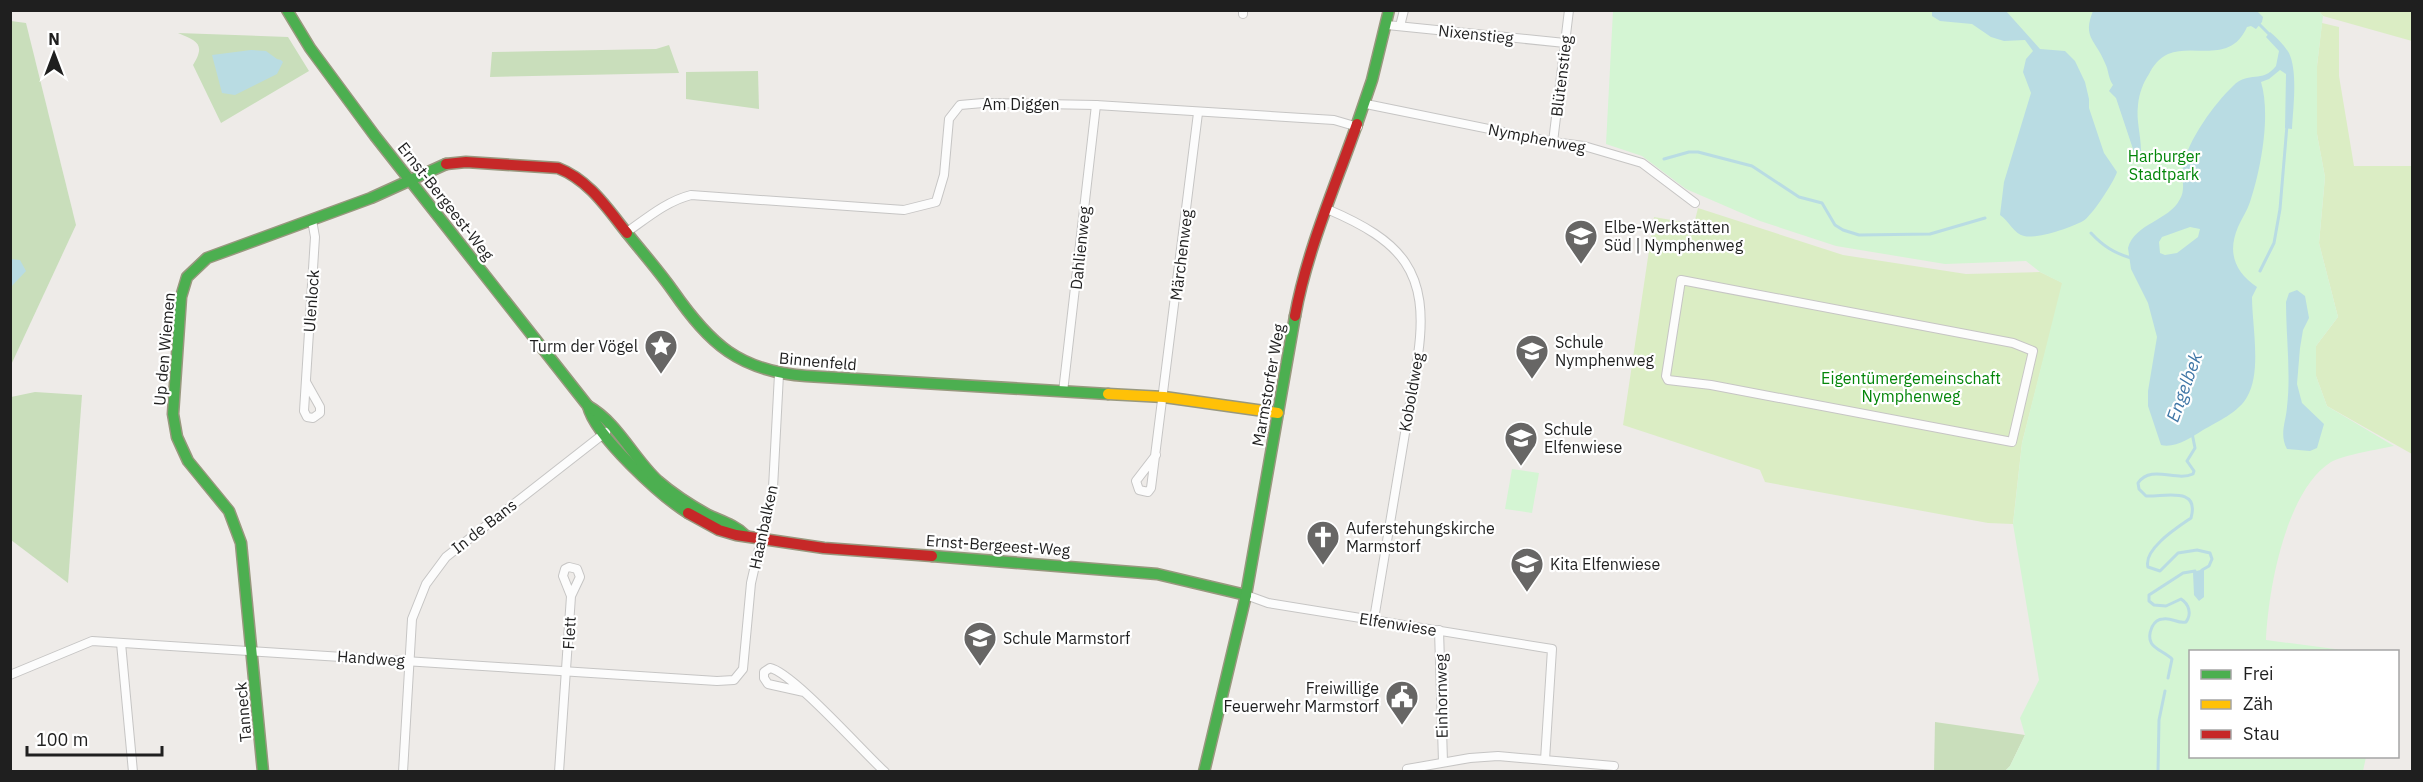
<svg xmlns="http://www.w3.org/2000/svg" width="2423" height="782" font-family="'IBM Plex Sans',sans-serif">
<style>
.grass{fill:#dbedc4}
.forest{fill:#c9debb}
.park{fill:#d4f5d3}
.water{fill:#b9dce3;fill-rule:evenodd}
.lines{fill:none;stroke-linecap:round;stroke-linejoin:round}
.stream{stroke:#b9dce3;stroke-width:3}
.street-casing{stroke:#c6c5c4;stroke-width:10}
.fast-casing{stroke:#98987e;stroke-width:13}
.slow-casing{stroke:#98987e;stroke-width:13}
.jam-casing{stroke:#98987e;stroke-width:13}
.street{stroke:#fcfcfc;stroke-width:8}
.fast{stroke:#4caf50;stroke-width:10}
.slow{stroke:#ffc107;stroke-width:10}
.jam{stroke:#c62828;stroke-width:10}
.labels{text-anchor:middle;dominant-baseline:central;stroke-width:4.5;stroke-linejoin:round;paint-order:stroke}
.street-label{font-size:16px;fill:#1f1f1f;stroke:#fff}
.park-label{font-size:16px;fill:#04860a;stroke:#fff}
.poi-label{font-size:16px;fill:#1f1f1f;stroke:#fff;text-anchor:start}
.water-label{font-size:18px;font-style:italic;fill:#3f76a6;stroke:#fff}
</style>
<rect width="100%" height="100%" fill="#eeebe8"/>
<g class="grass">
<path d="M2319,11h93v30l-89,-25z"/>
<path d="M2322,23l17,4v49l15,90h58v288l-85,-48 -11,-30v-30l22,-29 -19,-74 6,-66 -8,-43v-68z"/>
<path d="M1698,208l145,47 123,19 74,-2 23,11 -41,160 -9,81 -25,-1 -223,-41 -5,-12 -137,-45 31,-208 40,7z"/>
</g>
<g class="forest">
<path d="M11,21l15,2 50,202 -65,140z"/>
<path d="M178,33l110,4 21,34 -88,52 -28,-58c13,-21 4,-24 -15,-32z"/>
<path d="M669,45l10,28 -189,4 2,-25 164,-3z"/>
<path d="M758,71l1,38 -73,-10v-27z"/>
<path d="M35,392l47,3 -14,188 -57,-43v-143z"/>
<path d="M1935,722l90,13 -15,31 -5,5 -71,1z"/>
</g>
<g class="park">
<path d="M1613,11h706l4,5 -6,50v68l8,43 -6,66 19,74 -22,29v30l11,30 67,40c-14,3 -51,9 -63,16 -45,28 -63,128 -65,178l84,11 -160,1v104l176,1 -3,14h-358l5,-5 15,-31 -5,-17 19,-38 -26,-156 9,-81 40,-160 -22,-11 -14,-11 -81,3 -109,-18 -76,-25 -74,-32 -44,-33 -36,-12z"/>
<path d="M1512,469l27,4 -7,40 -27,-4z"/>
</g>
<g class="water">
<path d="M2256,10l7,7 -1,5 -6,7 -5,-3 -4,1c-17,38 -53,16 -79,27 -9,4 -15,12 -19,20 -6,9 -10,20 -11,31 -2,16 3,30 3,46l-3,4h-3l-19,-57 -7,-7 4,-6c-5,-7 -4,-14 -8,-22 -9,-23 -23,-25 -12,-52z"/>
<path d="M1932,11h74l34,38 25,2 10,10 10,21 4,17v9l15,45 13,19c-3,10 -26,45 -34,49 -13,7 -45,18 -59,15 -10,-2 -15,-15 -24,-21l4,-33 27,-89 -8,-21 3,-13 7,-8 -8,-11 -21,1 -13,-4 -19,-13 -32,-3 -8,-5z"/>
<path d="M2270,32c7,6 14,13 19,21 9,19 4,55 3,76l-7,-1 1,-54 -6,-4 -11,9 -8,3c10,33 0,87 -11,120 -3,9 -8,16 -12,25 -11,26 -3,45 19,60l-5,10c0,28 10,75 -5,100 -8,15 -30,25 -44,33 -11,7 -29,19 -42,15l-13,-39v-15l9,-54 -9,-34 -17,-34 -3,-21c7,-25 41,-27 52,-49 6,-10 1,-22 3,-32 4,-26 32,-64 50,-81 16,-16 29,-2 43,-20l3,-15 -13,-14zM2190,227l10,2 -2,8 -21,16 -12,2 -5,-2 -1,-11 3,-5z"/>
<path d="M251,50l15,1 11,8 4,1 2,2 -6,12 -42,21 -13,-2 -10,-38z"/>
<path d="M11,259l9,1 6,11 -15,16z"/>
<path d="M2297,290l8,6 4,22 -6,12 -3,18 -3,36 5,19 22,21 -7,24 -7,3 -23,-2c-8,-15 -1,-27 0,-42 4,-34 -1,-70 -1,-105l3,-9z"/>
<path d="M2204,569v28l-5,4 -5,-6 -1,-23z"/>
</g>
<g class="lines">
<g class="stream">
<path d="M2258,23l13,13"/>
<path d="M1664,159l25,-7h9l54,14 47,31 23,6 13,22 8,5 16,5 71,-1 55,-16"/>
<path d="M2091,233c12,13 23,20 40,25"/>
<path d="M2260,271l14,-28 6,-34 7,-84"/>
<path d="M2192,433l3,15 -8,13 7,10 -1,3c-17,8 -42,-10 -55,9l1,6 7,7c19,1 54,-10 45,22 -13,9 -48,31 -43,49l12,4 18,-18 19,-3 13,3 2,6 -3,7 -7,4"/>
<path d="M2168,678l4,-19c-10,-10 -29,-11 -20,-32 2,-4 5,-8 11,-8 8,-2 15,5 23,3 6,-8 3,-18 -5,-23l-15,7 -12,-1 -5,-4v-6l34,-22 12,-2"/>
<path d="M2158,772l1,-52 6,-29"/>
</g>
<g class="street-casing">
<g id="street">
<path d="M1243,14v-4"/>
<path d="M1387,25l178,18"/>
<path d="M1400,26l4,-16"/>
<path d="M1366,104l187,38 31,4 58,17 53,40"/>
<path d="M1553,142l16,-132"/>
<path d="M1327,209c75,32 103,62 91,146l-44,264"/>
<path d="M627,232c20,-14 40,-31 64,-37l213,15 32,-8 8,-27 5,-56 11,-14 23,-2 113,2 238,15 24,7"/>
<path d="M1681,280l332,63 20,8 -21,91 -301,-57 -43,-5 -2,-4z"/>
<path d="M306,382l14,25v6l-7,5 -6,-1 -3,-6 11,-174 -3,-17"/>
<path d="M1063,392l33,-287"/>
<path d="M1156,455l-20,26 3,9 9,2 3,-4 47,-375"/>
<path d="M1246,595l22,8 284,46 -7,111"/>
<path d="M1439,630l4,132"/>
<path d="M121,643l12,129"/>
<path d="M10,675l82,-34 625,40 17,-1 9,-11 8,-86 22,-95 6,-114"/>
<path d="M804,692l-36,-8 -4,-6v-6l6,-4c22,4 93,84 115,104"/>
<path d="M1407,769l63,-11 28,-2 116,10"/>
<path d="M403,772l9,-153 14,-35 20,-27 160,-125"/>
<path d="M559,772l12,-176 9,-19 -3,-8 -8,-2 -4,2 -2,7 8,20"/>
</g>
</g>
<g class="fast-casing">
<g id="fast">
<path d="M287,10l23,38 65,88 213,270c7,30 73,90 100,107"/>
<path d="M1357,124l15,-44 17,-70"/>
<path d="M627,233c15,19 32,38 46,58 37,53 66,80 133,85l302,18"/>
<path d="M588,406c30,17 45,52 70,75 15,13 32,24 50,34 13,6 27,10 37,20"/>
<path d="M932,556l225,18 89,21"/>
<path d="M263,772l-22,-229 -12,-32 -41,-50 -11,-24 -4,-23 8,-117 6,-20 20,-19 164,-60 75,-34"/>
<path d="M1204,772l42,-177 49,-279"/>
</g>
</g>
<g class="slow-casing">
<path id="slow" d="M1108,394l56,3 114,16"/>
</g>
<g class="jam-casing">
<g id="jam">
<path d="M446,164l20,-2 92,6c31,12 49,40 69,65"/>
<path d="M1295,316c12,-66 40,-129 62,-192"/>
<path d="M688,513l31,17 17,5 88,13 108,8"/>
</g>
</g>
<use href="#street" class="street"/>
<use href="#fast" class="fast"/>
<use href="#slow" class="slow"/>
<use href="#jam" class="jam"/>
</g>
<defs>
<g id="school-pin" transform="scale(1.725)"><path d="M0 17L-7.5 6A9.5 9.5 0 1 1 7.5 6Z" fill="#676665" stroke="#fff"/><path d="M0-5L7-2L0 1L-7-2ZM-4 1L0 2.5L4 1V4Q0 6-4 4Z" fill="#fff"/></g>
<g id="sight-pin" transform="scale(1.725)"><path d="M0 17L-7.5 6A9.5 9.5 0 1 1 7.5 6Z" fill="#676665" stroke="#fff"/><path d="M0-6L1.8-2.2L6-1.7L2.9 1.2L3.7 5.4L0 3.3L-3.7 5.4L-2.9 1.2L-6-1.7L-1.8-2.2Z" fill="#fff"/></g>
<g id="church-pin" transform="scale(1.725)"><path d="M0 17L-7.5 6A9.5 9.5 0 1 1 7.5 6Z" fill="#676665" stroke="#fff"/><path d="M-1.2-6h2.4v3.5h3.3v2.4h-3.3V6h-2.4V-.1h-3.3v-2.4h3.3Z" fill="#fff"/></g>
<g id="civic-pin" transform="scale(1.725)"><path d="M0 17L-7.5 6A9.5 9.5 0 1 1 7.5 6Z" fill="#676665" stroke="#fff"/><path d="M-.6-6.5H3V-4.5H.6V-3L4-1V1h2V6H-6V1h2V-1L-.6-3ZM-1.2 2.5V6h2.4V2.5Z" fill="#fff"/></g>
</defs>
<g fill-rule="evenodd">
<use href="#school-pin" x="1581" y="236"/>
<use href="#sight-pin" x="661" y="346"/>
<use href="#school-pin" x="1532" y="351"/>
<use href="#school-pin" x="1521" y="438"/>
<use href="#church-pin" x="1323" y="537"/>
<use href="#school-pin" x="1527" y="564"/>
<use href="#school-pin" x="980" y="638"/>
<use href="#civic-pin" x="1402" y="697"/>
</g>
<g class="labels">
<g class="street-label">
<text transform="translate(1476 34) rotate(6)">Nixenstieg</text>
<text transform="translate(1561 76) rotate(-83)">Blütenstieg</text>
<text x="1021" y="104">Am Diggen</text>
<text transform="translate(1537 138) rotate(11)">Nymphenweg</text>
<text transform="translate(446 201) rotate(52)">Ernst-Bergeest-Weg</text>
<text transform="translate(1080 248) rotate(-84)">Dahlienweg</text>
<text transform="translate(1181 255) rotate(-83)">Märchenweg</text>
<text transform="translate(311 301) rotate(-86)">Ulenlock</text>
<text transform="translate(164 349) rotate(-85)">Up den Wiemen</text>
<text transform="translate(818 361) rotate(5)">Binnenfeld</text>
<text transform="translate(1268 385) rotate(-80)">Marmstorfer Weg</text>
<text transform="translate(1411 392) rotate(-80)">Koboldweg</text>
<text transform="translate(484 526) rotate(-38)">In de Bans</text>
<text transform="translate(763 527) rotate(-78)">Haanbalken</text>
<text transform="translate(998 545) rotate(4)">Ernst-Bergeest-Weg</text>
<text transform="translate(1398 624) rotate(9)">Elfenwiese</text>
<text transform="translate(569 633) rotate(-87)">Flett</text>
<text transform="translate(371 658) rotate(4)">Handweg</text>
<text transform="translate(1441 696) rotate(-91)">Einhornweg</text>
<text transform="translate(243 712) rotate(-95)">Tanneck</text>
</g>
<g class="park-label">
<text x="2164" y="156">Harburger<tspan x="2164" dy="18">Stadtpark</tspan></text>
<text x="1911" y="378">Eigentümergemeinschaft<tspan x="1911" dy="18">Nymphenweg</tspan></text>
</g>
<g class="poi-label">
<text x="1604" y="227">Elbe-Werkstätten<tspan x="1604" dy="18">Süd | Nymphenweg</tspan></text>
<text x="1555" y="342">Schule<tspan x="1555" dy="18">Nymphenweg</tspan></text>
<text x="638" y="346" text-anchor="end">Turm der Vögel</text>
<text x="1544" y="429">Schule<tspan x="1544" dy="18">Elfenwiese</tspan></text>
<text x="1346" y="528">Auferstehungskirche<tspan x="1346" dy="18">Marmstorf</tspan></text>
<text x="1550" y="564">Kita Elfenwiese</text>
<text x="1003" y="638">Schule Marmstorf</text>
<text x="1379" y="688" text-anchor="end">Freiwillige<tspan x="1379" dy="18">Feuerwehr Marmstorf</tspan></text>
</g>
<g class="water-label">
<text transform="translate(2184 387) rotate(-70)">Engelbek</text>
</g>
</g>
<rect width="2423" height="782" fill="none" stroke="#1f1f1f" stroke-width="24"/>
<rect x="2189" y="650" width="210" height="108" fill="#ffffff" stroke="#a5a5a5" stroke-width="1.5"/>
<rect x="2201" y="670" width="30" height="9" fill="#4caf50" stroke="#a5a5a5" stroke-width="1.5"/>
<text x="2243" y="680" font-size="18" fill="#1f1f1f">Frei</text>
<rect x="2201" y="700" width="30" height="9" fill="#ffc107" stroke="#a5a5a5" stroke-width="1.5"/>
<text x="2243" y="710" font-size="18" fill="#1f1f1f">Zäh</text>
<rect x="2201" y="730" width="30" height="9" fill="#c62828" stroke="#a5a5a5" stroke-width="1.5"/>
<text x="2243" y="740" font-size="18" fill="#1f1f1f">Stau</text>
<g transform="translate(54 54)" stroke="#ffffff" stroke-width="4.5" paint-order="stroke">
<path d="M0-4.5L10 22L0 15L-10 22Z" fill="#1f1f1f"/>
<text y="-9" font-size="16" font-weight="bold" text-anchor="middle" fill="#1f1f1f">N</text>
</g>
<path d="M27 746v9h135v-9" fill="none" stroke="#1f1f1f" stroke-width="3"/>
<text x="36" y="746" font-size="18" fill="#1f1f1f" stroke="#ffffff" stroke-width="4.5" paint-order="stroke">100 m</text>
</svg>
